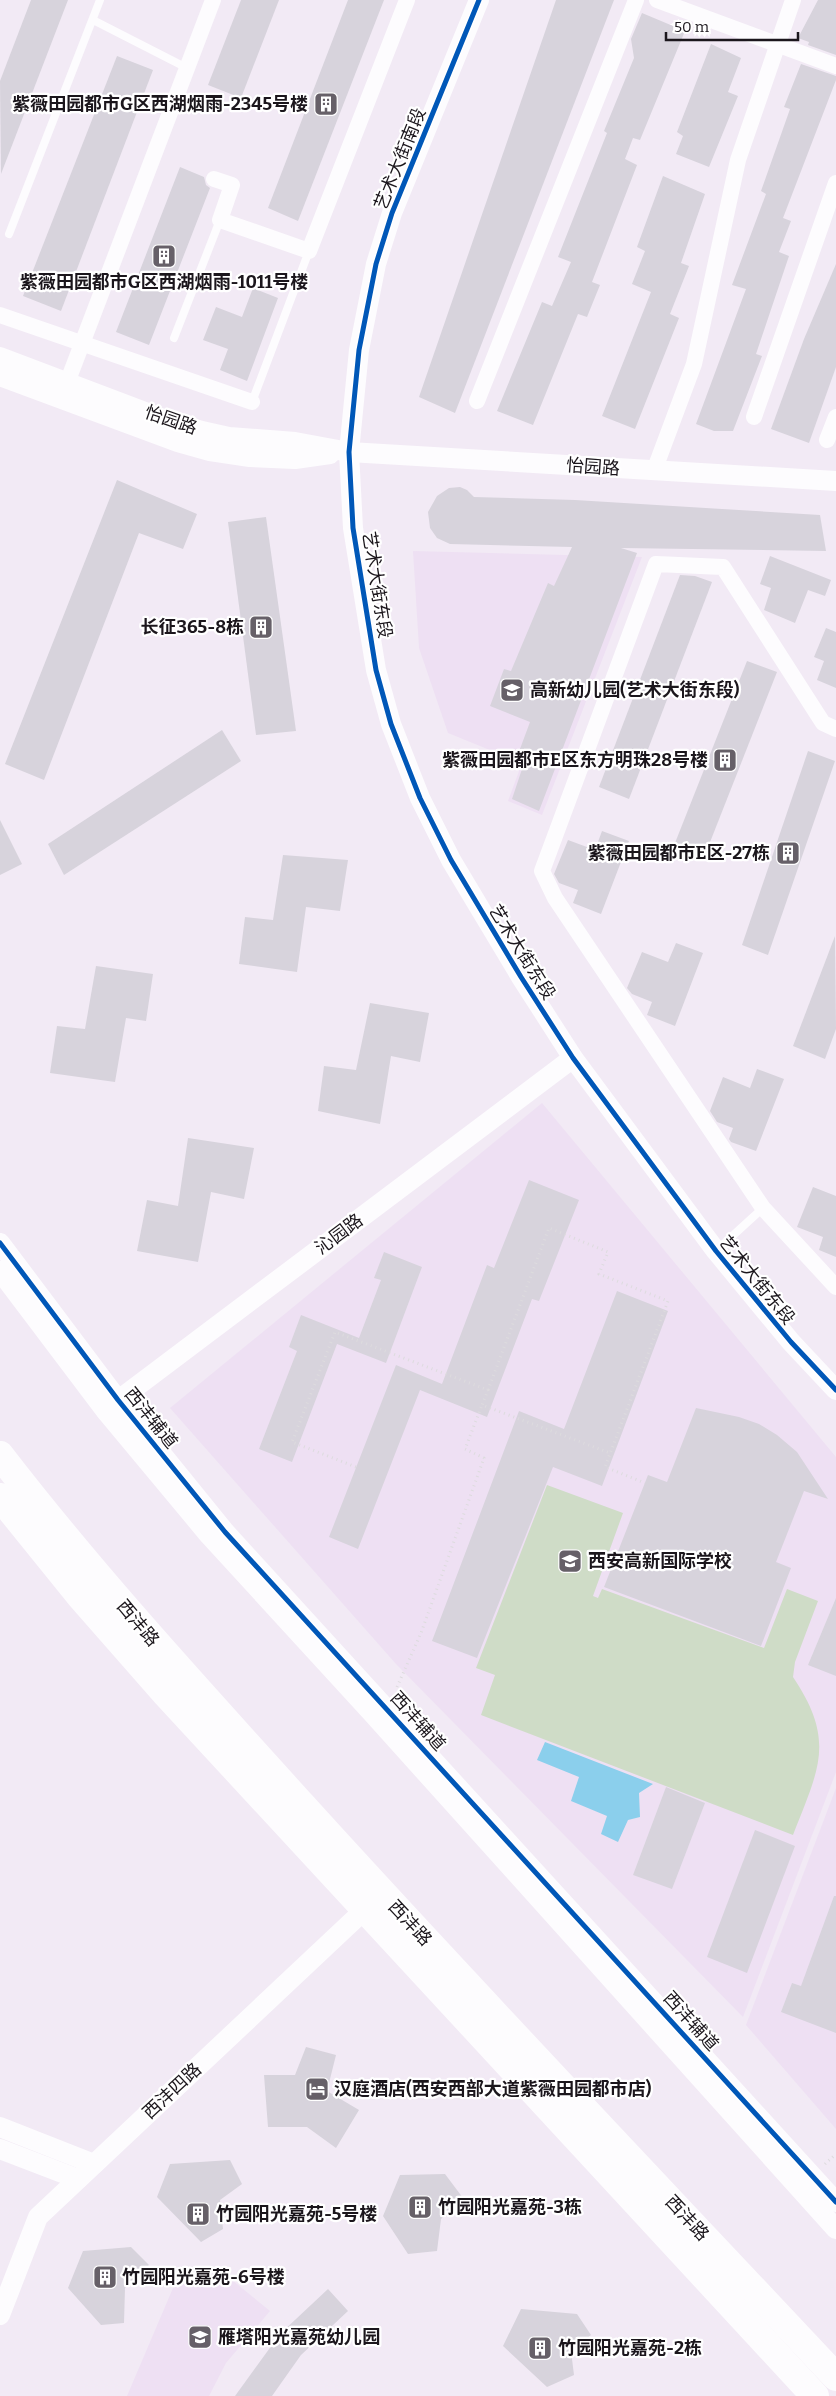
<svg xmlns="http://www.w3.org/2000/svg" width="836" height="2396" font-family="Bitter,'Noto Sans SC',serif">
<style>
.built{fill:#eee0f3}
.green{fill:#cfdcc7}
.water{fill:#8bcfec}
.building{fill:#d7d3dc}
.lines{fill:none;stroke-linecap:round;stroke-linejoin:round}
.path{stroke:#dddbde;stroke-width:3;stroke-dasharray:1 4;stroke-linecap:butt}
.service{stroke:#fdfcfe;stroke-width:8}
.minor{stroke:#fdfcfe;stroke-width:16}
.tertiary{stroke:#fdfcfe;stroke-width:20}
.trunk{stroke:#fdfcfe;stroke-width:28}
.cycleway-casing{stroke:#fff;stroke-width:8}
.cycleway{stroke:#0057b8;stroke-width:5}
.labels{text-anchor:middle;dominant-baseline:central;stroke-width:4.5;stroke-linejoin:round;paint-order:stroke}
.poi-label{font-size:18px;font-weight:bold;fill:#1b161c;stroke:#fff;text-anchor:start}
.street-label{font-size:18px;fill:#1b161c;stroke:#fff}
</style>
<rect width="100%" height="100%" fill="#f2eaf5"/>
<g class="built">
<path d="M413,551l229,6 -100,258 -34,-14 14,-38 -74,-30 -29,-85z"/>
<path d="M542,1103l294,354v315l-93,245 -347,-353 -226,-256z"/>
<path d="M836,1788v341l-90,-104z"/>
<path d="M216,2267l54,44 -44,52 -17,33h-82l46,-108z"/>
</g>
<path class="green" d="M547,1485l76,28 -30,83 5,2 4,-9 162,59 23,-59 31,12 -23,61 -2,15c43,64 26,91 0,158l-312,-120 14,-40 -19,-7z"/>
<path class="water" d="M545,1742l108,42 -14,9 1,24 -12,3 -10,22 -17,-8 6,-18 -36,-15 8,-24 -42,-17z"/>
<g class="building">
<path d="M31,0h37l-67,174 -1,-93z"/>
<path d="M241,0h38l-38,98 -33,-13z"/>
<path d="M348,0h36l-86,221 -30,-13z"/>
<path d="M556,0h58l-159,413 -36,-16z"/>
<path d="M818,0h18v55l-28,-10 1,-3 -11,-4z"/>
<path d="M642,13l43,18 -45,109 -7,-2 -8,21 12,6 -45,117 8,3 -13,32 -9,-3 -45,111 -36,-14 45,-109 10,4 19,-44 -13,-5 49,-124 -3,-2 30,-73 -3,-19z"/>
<path d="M711,44l30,14 -13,34 10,4 -29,71 -33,-13 7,-18 -6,-4z"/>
<path d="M117,56l36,14 -92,241 -38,-15z"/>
<path d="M801,64l35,12v4l-53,138 8,3 -12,31 10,4 -33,98 6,2 -29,75h-19l-18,-7 50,-135 -14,-4 34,-91 -5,-3 29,-82 -6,-2z"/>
<path d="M180,167l24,10 2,8 4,3 -61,157 -33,-13z"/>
<path d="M663,176l42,18 -24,69 8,3 -19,48 9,4 -44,111 -33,-13 49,-124 -19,-8 13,-33 -8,-4z"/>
<path d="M836,264v103l-27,76 -38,-14 33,-90z"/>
<path d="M253,288l25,10 -31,83 -27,-11 8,-21 -25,-9 13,-33 26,10z"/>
<path d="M117,480l80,34 -14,35 -44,-16 -95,247 -39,-16z"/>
<path d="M460,487l7,3 7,7 101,3 245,15 6,36 -205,-3 16,5 -98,258 -27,-12 13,-39 -8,-3 13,-35 -40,-16 14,-37 7,2 37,-88 6,3 18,-39 -122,-3 -13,-6 -7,-10 -2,-16 9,-16 12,-8z"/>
<path d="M266,517l30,214 -40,4 -28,-213z"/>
<path d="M770,556l61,24 -6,16 -17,-6 -13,33 -31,-13 7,-22 -11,-4z"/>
<path d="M680,575l15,1 17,6 -83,217 -30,-12z"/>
<path d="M826,628l10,4v56l-19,-8 7,-19 -10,-4z"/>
<path d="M747,661l30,11 -74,188 -30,-12z"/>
<path d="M222,730l19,31 -177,114 -16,-31z"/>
<path d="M808,751l27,10 -67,194 -26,-10z"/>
<path d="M0,820l22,44 -22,11z"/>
<path d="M602,831l27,10 -28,73 -28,-11 5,-13 -19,-7 -5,-9 14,-34 27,10z"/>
<path d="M283,855l65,5 -8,51 -34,-4 -9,65 -58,-8 6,-47 28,3z"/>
<path d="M835,936l1,93 -11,30 -32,-13z"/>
<path d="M676,943l27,10 -28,73 -28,-11 5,-13 -20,-8 -5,-6 15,-36 26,10z"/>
<path d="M96,966l57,8 -7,47 -20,-3 -11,64 -65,-9 7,-47 28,3z"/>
<path d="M370,1003l59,10 -9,49 -29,-6 -11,68 -62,-13 6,-45 32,4z"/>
<path d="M757,1069l27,10 -28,72 -25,-9 -2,-3 4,-11 -16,-6 -7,-11 13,-34 27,11z"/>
<path d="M188,1138l66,10 -10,51 -33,-7 -13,70 -61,-11 10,-51 31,6z"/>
<path d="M529,1180l50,20 -40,101 -7,-2 -45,118 -67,-27 -62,159 -29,-12 67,-172 46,19 45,-119 7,3z"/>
<path d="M813,1187l23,9v61l-17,-7 4,-13 -26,-10z"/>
<path d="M384,1252l38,15 -36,96 -49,-19 -45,118 -33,-13 38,-98 -8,-4 12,-32 58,23 22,-58 -7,-2z"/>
<path d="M617,1291l51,20 -66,175 -49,-19 -76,191 -45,-17 87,-230 45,18z"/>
<path d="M696,1408l43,9 20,7 18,11 20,17 31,47 -24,-8 -28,71 15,6 -30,78 -157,-59 44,-112 19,7z"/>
<path d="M836,1598v78l-28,-11z"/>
<path d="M666,1787l39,16 -33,86 -39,-14z"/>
<path d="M755,1830l40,16 -48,127 -40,-16z"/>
<path d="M834,1896h2v137l-55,-21 11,-29 9,3z"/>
<path d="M306,2047l30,8 -9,36 32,19 -23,38 -29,-21h-39l-4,-52h31z"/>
<path d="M230,2160l12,24 -22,16 3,29 -22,13 -44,-45 13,-33z"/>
<path d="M445,2174l18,24 -22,21 -4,32 -29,3 -25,-38 17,-41z"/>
<path d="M131,2247l18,18 -24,23 -1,35 -23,2 -33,-37 15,-37z"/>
<path d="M328,2289l20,22 -47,44 -29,41h-37l45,-62z"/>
<path d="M521,2309l56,5 14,21 -20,16 3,24 -27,12 -44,-41z"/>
</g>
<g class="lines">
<g class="path">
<path d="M488,1390l61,-162 59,24 -9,22 69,27 -63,166 40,16"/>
<path d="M356,1467l-64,-25 43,-110 153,58 -6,15 128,48"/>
<path d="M397,1687l24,-54 63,-175 -19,-9 17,-44"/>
<path d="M825,2164l11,-10"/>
</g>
<g class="service">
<path d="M93,20l94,48"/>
<path d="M9,234l91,-234"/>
<path d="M174,338l46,-118"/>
<path d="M252,402l57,-151"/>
<path d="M717,1250l46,-42"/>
</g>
<g class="minor">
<path d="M657,0l179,66"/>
<path d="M214,179l18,6 -12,35 89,31 98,-251"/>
<path d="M0,315l252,87"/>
<path d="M67,383l146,-383"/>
<path d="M477,401l159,-401"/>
<path d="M754,417l82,-234"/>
<path d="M827,440l9,-23"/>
<path d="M654,471l40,-107 44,-204 55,-160"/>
<path d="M836,729l-13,-6 -100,-156 -67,-3 -114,307 13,27 208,310 73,79"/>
</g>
<g class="tertiary">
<path d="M479,0l-87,213 -16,51 -17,86 -10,102 4,76 23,142 15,54 29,74 31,62 70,117 52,81 143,193 75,91 45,48"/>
<path d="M0,357l169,64 33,10 27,6 66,5 54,10 487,29"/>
<path d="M0,376l178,66 32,9 40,6 45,2 35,-5"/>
<path d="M0,1243l118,157 107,132 611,670"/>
<path d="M0,1271l105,139 104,125 164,179 463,515"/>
<path d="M108,1408l465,-350"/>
<path d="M0,2127l94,37"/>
<path d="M0,2149l78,30"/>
<path d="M0,2315l38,-98 337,-317"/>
</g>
<g class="trunk">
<path d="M0,1455c94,122 199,236 302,350 175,193 356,382 534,572"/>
<path d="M0,1497l80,99 86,98 649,702"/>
</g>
<g class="cycleway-casing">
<g id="cycleway">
<path d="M479,0l-87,213 -16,51 -17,86 -10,102 4,76 23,142 15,54 29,74 31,62 70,117 52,81 143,193 75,91 45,48"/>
<path d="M0,1243l118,157 107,132 611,670"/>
</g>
</g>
<use href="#cycleway" class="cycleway"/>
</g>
<defs>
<g id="building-square" transform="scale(1.25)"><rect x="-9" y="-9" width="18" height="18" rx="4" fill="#666068" stroke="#fff"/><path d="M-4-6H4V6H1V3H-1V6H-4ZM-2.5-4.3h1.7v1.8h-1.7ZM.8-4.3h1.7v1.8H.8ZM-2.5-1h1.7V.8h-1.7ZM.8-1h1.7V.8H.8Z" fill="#fff"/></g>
<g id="school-square" transform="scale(1.25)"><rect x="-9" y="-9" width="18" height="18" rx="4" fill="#666068" stroke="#fff"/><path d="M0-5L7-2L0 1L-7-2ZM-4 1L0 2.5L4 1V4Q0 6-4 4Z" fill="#fff"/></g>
<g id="hotel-square" transform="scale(1.25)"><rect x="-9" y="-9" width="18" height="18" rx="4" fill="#666068" stroke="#fff"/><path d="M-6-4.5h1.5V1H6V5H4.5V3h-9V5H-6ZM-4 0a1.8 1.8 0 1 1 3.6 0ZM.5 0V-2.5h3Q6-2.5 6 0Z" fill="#fff"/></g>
</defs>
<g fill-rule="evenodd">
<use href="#building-square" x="326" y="104"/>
<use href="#building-square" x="164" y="256"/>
<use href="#building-square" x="261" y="627"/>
<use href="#school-square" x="512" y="690"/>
<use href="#building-square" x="725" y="760"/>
<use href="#building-square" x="788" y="853"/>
<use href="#school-square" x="570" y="1561"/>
<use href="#hotel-square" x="317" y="2089"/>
<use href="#building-square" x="420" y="2207"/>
<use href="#building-square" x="198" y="2214"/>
<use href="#building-square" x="105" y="2277"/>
<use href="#school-square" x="200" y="2337"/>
<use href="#building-square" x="540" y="2348"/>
</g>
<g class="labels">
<g class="poi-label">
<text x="308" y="104" text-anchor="end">紫薇田园都市G区西湖烟雨-2345号楼</text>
<text x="164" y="282" text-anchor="middle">紫薇田园都市G区西湖烟雨-1011号楼</text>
<text x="244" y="627" text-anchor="end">长征365-8栋</text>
<text x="530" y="690">高新幼儿园(艺术大街东段)</text>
<text x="708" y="760" text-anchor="end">紫薇田园都市E区东方明珠28号楼</text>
<text x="770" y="853" text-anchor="end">紫薇田园都市E区-27栋</text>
<text x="588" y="1561">西安高新国际学校</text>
<text x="334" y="2089">汉庭酒店(西安西部大道紫薇田园都市店)</text>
<text x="438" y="2207">竹园阳光嘉苑-3栋</text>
<text x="216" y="2214">竹园阳光嘉苑-5号楼</text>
<text x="122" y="2277">竹园阳光嘉苑-6号楼</text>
<text x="218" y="2337">雁塔阳光嘉苑幼儿园</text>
<text x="558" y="2348">竹园阳光嘉苑-2栋</text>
</g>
<g class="street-label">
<text transform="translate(400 159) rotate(-68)">艺术大街南段</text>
<text transform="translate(171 420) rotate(19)">怡园路</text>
<text transform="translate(593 467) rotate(4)">怡园路</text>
<text transform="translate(377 585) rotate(81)">艺术大街东段</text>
<text transform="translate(522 952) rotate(58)">艺术大街东段</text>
<text transform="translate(339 1234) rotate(-37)">沁园路</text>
<text transform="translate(757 1280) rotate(51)">艺术大街东段</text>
<text transform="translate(151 1418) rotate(51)">西沣辅道</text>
<text transform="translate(138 1623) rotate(50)">西沣路</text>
<text transform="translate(418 1721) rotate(48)">西沣辅道</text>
<text transform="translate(410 1923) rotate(47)">西沣路</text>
<text transform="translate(691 2021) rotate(48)">西沣辅道</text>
<text transform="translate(172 2091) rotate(-43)">西沣四路</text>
<text transform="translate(687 2218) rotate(47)">西沣路</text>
</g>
</g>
<path d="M666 32v8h132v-8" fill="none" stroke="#1b161c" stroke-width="2.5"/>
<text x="674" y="32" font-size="15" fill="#1b161c" stroke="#ffffff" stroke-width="4" paint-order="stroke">50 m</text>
</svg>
